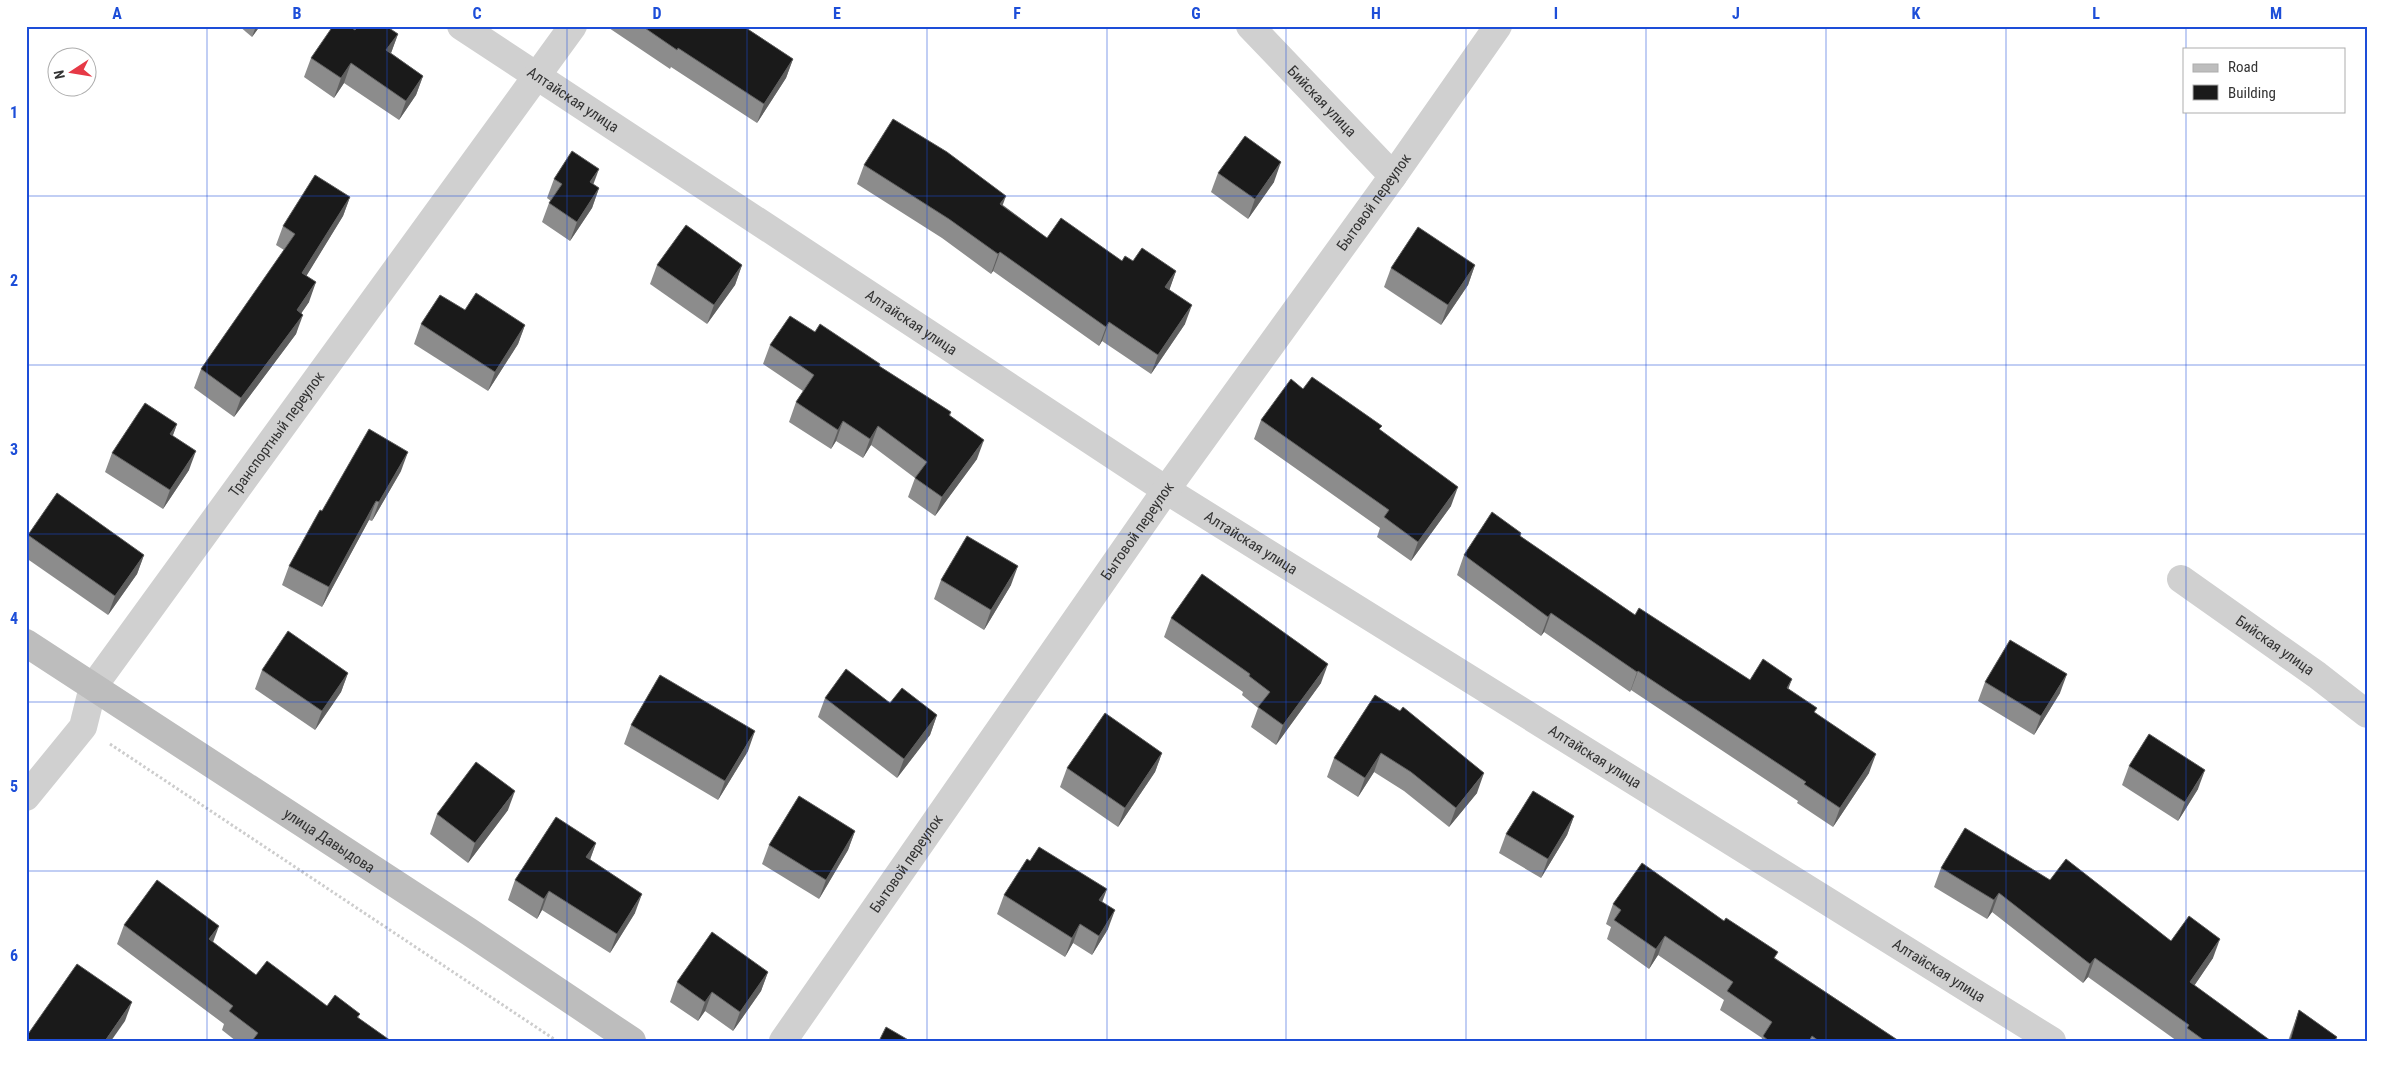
<svg xmlns="http://www.w3.org/2000/svg" width="2393" height="1067" font-family="'Roboto Condensed',sans-serif">
<style>
.lines{fill:none;stroke-linecap:round;stroke-linejoin:round}
.path{stroke:#cdcdcd;stroke-width:3;stroke-dasharray:2.5 2.5;stroke-linecap:butt}
.street{stroke:#d0d0d0;stroke-width:28}
.secondary{stroke:#bdbdbd;stroke-width:28}
.wall{fill:#8c8c8c}
.shaded-wall{fill:#5f5f5f}
.building{fill:#1a1a1a;stroke:#5f5f5f}
.grid{fill:none;stroke:#1d4ed8;stroke-width:1;stroke-opacity:0.55}
.labels{text-anchor:middle;dominant-baseline:central;stroke-width:5;stroke-linejoin:round;paint-order:stroke}
.street-label{font-size:15px;fill:#333;stroke:#fff}
.neatline{fill:none;stroke:#1d4ed8;stroke-width:2}
.grid-label{font-size:16px;text-anchor:middle;font-weight:bold;fill:#1d4ed8}
</style>
<rect width="100%" height="100%" fill="#fff"/>
<g class="lines">
<path class="path" d="M110,744l447,297"/>
<g class="street">
<path id="s1" d="M461,26l705,464 886,551"/>
<path id="s2" d="M1250,26l143,150"/>
<path id="s3" d="M2181,579l136,96 50,39"/>
<path id="s4" d="M26,797l57,-70 10,-40 480,-661"/>
<path id="s5" d="M783,1041l383,-551 227,-314 105,-150"/>
</g>
<path class="secondary" id="s6" d="M26,643l442,288 164,110"/>
</g>
<g class="wall">
<path d="M239,26h21l-8,11z"/>
<path d="M606,26h137l50,33 -7,19 -29,45 -86,-56 -1,2z"/>
<path d="M355,30l43,4 -7,19 32,23 -7,19 -17,25 -55,-37 -10,15 -30,-21 7,-19z"/>
<path d="M864,165l139,40 44,33 75,23h11l43,10 -7,19 16,34 -34,50 -49,-33 -3,5 -106,-75 -2,3 -49,-36 -85,-54z"/>
<path d="M1218,173l56,9 -26,37 -37,-27z"/>
<path d="M554,179l39,6 6,3 -7,20 -22,33 -28,-19 7,-19 2,-2 -4,-3z"/>
<path d="M350,197l-7,19 -37,60 3,26 -8,11 -5,21 -62,83 -40,-29 7,-19 83,-119 -8,-5 7,-19z"/>
<path d="M657,265h85l-7,20 -28,39 -57,-40z"/>
<path d="M1475,265l-7,20 -27,40 -57,-38 7,-19z"/>
<path d="M465,310l60,15 -7,19 -30,47 -74,-47 7,-20z"/>
<path d="M815,332l65,32 -1,2 72,46 -1,4 27,43 -42,57 -27,-19 7,-19 -44,-33 -8,13 -27,-17 -5,8 -42,-27 7,-20 7,-11 -40,-27 7,-19z"/>
<path d="M1303,389l77,41 71,76 -40,55 -34,-24 3,-9 -126,-89 7,-19z"/>
<path d="M177,424l-4,11 16,35 -26,39 -58,-37 7,-19z"/>
<path d="M401,471l-29,50 -3,-1 -47,87 -40,-22 7,-19 33,-55z"/>
<path d="M28,535l116,20 -7,19 -29,41 -82,-57v-18z"/>
<path d="M1520,536l115,79 115,65 39,9 26,24 54,60 -36,54 -36,-24 1,-2 -167,-111 -1,2 -86,-60 -3,4 -84,-61 7,-20z"/>
<path d="M941,580l70,5 -27,45 -50,-31z"/>
<path d="M1171,618l150,65 -45,62 -25,-18 7,-19 -16,-13 1,-3 -79,-55z"/>
<path d="M262,670l86,3 -7,19 -26,38 -60,-41z"/>
<path d="M1985,682l75,11 -26,42 -56,-34z"/>
<path d="M1375,695l102,98 -28,34 -45,-36 -30,-19 -16,25 -31,-20 7,-19z"/>
<path d="M825,698l65,5 47,12 -7,20 -33,43 -79,-61z"/>
<path d="M631,725l117,26 -30,49 -94,-56z"/>
<path d="M1162,753l-7,19 -37,55 -58,-40 7,-19z"/>
<path d="M2129,766l69,23 -20,32 -56,-36z"/>
<path d="M508,810l-40,53 -38,-29 7,-20z"/>
<path d="M1574,816l-7,19 -26,43 -42,-25 7,-19z"/>
<path d="M855,831l-7,19 -29,49 -57,-35 7,-19z"/>
<path d="M596,843l-6,17 45,53 -25,40 -68,-43 -5,9 -29,-19 7,-20z"/>
<path d="M1030,861l72,41 6,27 -16,26 -19,-12 -8,14 -68,-43 7,-19z"/>
<path d="M1941,868l109,12 121,61 42,17 -19,28 77,55h-94l-89,-64 -5,6 -91,-71 -5,7 -53,-32z"/>
<path d="M1613,904l162,54 124,83h-138l1,-3 -42,-28 4,-10 -66,-45 -9,14 -42,-30 4,-12 -5,-3z"/>
<path d="M124,925l89,17 43,33 71,31 33,8 -2,4 33,23h-155l-14,-11 2,-6 -107,-80z"/>
<path d="M768,972l-7,19 -28,40 -28,-20 -7,10 -28,-19 7,-20z"/>
<path d="M2299,1010l38,27 -1,4h-48z"/>
</g>
<g class="shaded-wall">
<path d="M256,26h4l-8,11z"/>
<path d="M398,34l-7,19 -5,-3z"/>
<path d="M793,59l-7,19 -29,45 7,-19z"/>
<path d="M351,63l-7,20 -10,15 7,-20z"/>
<path d="M423,76l-7,19 -17,25 7,-19z"/>
<path d="M1281,162l-7,20 -26,37 7,-20z"/>
<path d="M599,169l-7,19 -2,-6z"/>
<path d="M599,188l-7,20 -22,33 7,-19z"/>
<path d="M1006,196l-7,19 1,-11z"/>
<path d="M350,197l-7,19 -47,77 6,-20z"/>
<path d="M1000,252l-7,19 -2,3 7,-20z"/>
<path d="M742,265l-7,20 -28,39 7,-19z"/>
<path d="M1475,265l-7,20 -27,40 7,-20z"/>
<path d="M1176,271l-7,20 -4,-4z"/>
<path d="M316,282l-7,20 -19,28 7,-20z"/>
<path d="M1192,305l-7,19 -34,50 7,-19z"/>
<path d="M303,315l-7,19 -62,83 7,-19z"/>
<path d="M1109,322l-7,19 -3,5 7,-19z"/>
<path d="M525,325l-7,19 -30,47 7,-19z"/>
<path d="M843,421l-7,20 -5,8 7,-19z"/>
<path d="M177,424l-7,19v-9z"/>
<path d="M878,426l-7,19 -8,13 7,-19z"/>
<path d="M984,440l-7,19 -42,57 7,-19z"/>
<path d="M196,451l-7,19 -26,39 7,-19z"/>
<path d="M408,452l-7,19 -29,50 7,-19z"/>
<path d="M1458,487l-7,19 -40,55 7,-19z"/>
<path d="M376,501l-7,19 -47,87 7,-20z"/>
<path d="M144,555l-7,19 -29,41 7,-19z"/>
<path d="M1018,566l-7,19 -27,45 7,-20z"/>
<path d="M1551,613l-7,19 -3,4 7,-19z"/>
<path d="M1328,664l-7,19 -45,62 7,-20z"/>
<path d="M1638,671l-7,19 -1,2 7,-20z"/>
<path d="M348,673l-7,19 -26,38 7,-19z"/>
<path d="M2067,674l-7,19 -26,42 7,-19z"/>
<path d="M1792,679l-7,19 2,-10z"/>
<path d="M937,715l-7,20 -33,43 7,-19z"/>
<path d="M755,731l-7,20 -30,49 7,-19z"/>
<path d="M1162,753l-7,19 -37,55 7,-19z"/>
<path d="M1381,753l-7,19 -16,25 7,-19z"/>
<path d="M1876,754l-7,19 -36,54 7,-19z"/>
<path d="M2205,770l-7,19 -20,32 7,-19z"/>
<path d="M1484,773l-7,20 -28,34 7,-19z"/>
<path d="M515,791l-7,19 -40,53 7,-20z"/>
<path d="M1574,816l-7,19 -26,43 7,-19z"/>
<path d="M855,831l-7,19 -29,49 7,-19z"/>
<path d="M596,843l-7,19 -3,-5z"/>
<path d="M1107,889l-7,19 -1,-8z"/>
<path d="M549,891l-7,19 -5,9 7,-20z"/>
<path d="M1999,893l-7,19 -5,7 7,-19z"/>
<path d="M642,894l-7,19 -25,40 7,-19z"/>
<path d="M1115,910l-7,19 -16,26 7,-19z"/>
<path d="M1080,924l-7,19 -8,14 7,-19z"/>
<path d="M219,926l-7,19 -3,-6z"/>
<path d="M1665,936l-7,19 -9,14 7,-20z"/>
<path d="M2220,939l-7,19 -30,44 7,-20z"/>
<path d="M2095,958l-7,19 -5,6 7,-19z"/>
<path d="M768,972l-7,19 -28,40 7,-19z"/>
<path d="M712,992l-7,19 -7,10 7,-19z"/>
<path d="M132,1002l-7,19 -14,20h-6z"/>
</g>
<g class="building">
<path d="M333,26h16l6,4 3,-4h28l12,8 -12,16 37,26 -17,25 -55,-38 -10,15 -30,-20z"/>
<path d="M642,26h101l50,33 -29,45 -86,-56 -1,2z"/>
<path d="M893,119l54,33 59,44 -6,8 47,34 14,-20 61,43 3,-5 8,5 9,-13 34,23 -11,16 27,18 -34,50 -49,-33 -3,5 -106,-75 -2,2 -49,-35 -85,-54z"/>
<path d="M1245,136l36,26 -26,37 -37,-26z"/>
<path d="M572,151l27,18 -9,13 9,6 -22,34 -28,-19 13,-19 -8,-5z"/>
<path d="M315,175l35,22 -48,76 14,9 -19,28 6,5 -62,83 -40,-29 94,-135 -12,-8z"/>
<path d="M686,225l56,40 -28,40 -57,-40z"/>
<path d="M1418,227l57,38 -27,40 -57,-37z"/>
<path d="M476,293l49,32 -30,47 -74,-48 19,-29 25,15z"/>
<path d="M790,316l25,16 5,-8 60,40 -1,2 72,46 -2,3 35,25 -42,57 -27,-19 12,-16 -49,-36 -8,13 -27,-18 -5,9 -42,-28 18,-27 -44,-30z"/>
<path d="M1312,377l70,49 -3,3 79,58 -40,55 -34,-25 5,-7 -128,-90 30,-41 12,10z"/>
<path d="M145,403l32,21 -7,10 26,17 -26,39 -58,-37z"/>
<path d="M369,429l39,23 -29,50 -3,-1 -47,86 -40,-21 31,-56 2,1z"/>
<path d="M57,493l87,62 -29,41 -87,-61z"/>
<path d="M1492,512l29,21 -1,3 115,79 4,-7 111,72 13,-21 29,20 -5,9 30,20 -3,4 62,42 -36,54 -36,-24 2,-2 -168,-111 -1,1 -86,-59 -3,4 -84,-62z"/>
<path d="M967,536l51,30 -27,44 -50,-30z"/>
<path d="M1202,574l126,90 -45,61 -25,-18 12,-15 -21,-16 1,-2 -79,-56z"/>
<path d="M288,631l60,42 -26,38 -60,-41z"/>
<path d="M2010,640l57,34 -26,42 -56,-34z"/>
<path d="M846,669l44,34 12,-15 35,27 -33,44 -79,-61z"/>
<path d="M660,675l95,56 -30,50 -94,-56z"/>
<path d="M1375,695l25,16 3,-4 81,66 -28,35 -45,-36 -30,-19 -16,25 -31,-20z"/>
<path d="M1105,713l57,40 -37,55 -58,-40z"/>
<path d="M2149,734l56,36 -20,32 -56,-36z"/>
<path d="M476,762l39,29 -40,52 -38,-29z"/>
<path d="M1533,791l41,25 -26,43 -42,-25z"/>
<path d="M799,796l56,35 -29,49 -57,-35z"/>
<path d="M556,817l40,26 -10,14 56,37 -25,40 -68,-43 -5,8 -29,-19z"/>
<path d="M1965,828l85,52 16,-21 105,82 18,-25 31,23 -30,43 81,59h-66l-18,-13 2,-3 -94,-67 -5,6 -91,-71 -5,7 -53,-32z"/>
<path d="M1039,847l68,42 -8,11 16,10 -16,26 -19,-12 -8,14 -68,-43 23,-36 3,2z"/>
<path d="M1642,863l82,58 2,-3 52,34 -4,6 125,83h-80l-7,-5 -3,5h-40l-6,-5 9,-14 -45,-31 6,-9 -68,-46 -9,13 -42,-29 7,-10 -8,-6z"/>
<path d="M157,880l62,46 -10,13 47,36 11,-14 60,45 8,-11 25,19 -3,3 34,24h-139l6,-8 -29,-22 4,-5 -109,-81z"/>
<path d="M712,932l56,40 -28,40 -28,-20 -7,10 -28,-20z"/>
<path d="M77,964l55,38 -27,39h-79v-4z"/>
<path d="M2299,1010l38,27 -3,4h-44z"/>
<path d="M886,1027l24,14h-31z"/>
</g>
<path class="grid" d="M207,26v1015M387,26v1015M567,26v1015M747,26v1015M927,26v1015M1107,26v1015M1286,26v1015M1466,26v1015M1646,26v1015M1826,26v1015M2006,26v1015M2186,26v23M2186,111v930M26,196h2341M26,365h2341M26,534h2341M26,702h2341M26,871h2341"/>
<g class="labels">
<g class="street-label">
<text stroke="none"><textPath href="#s1" startOffset="134">Алтайская улица</textPath></text>
<text stroke="none"><textPath href="#s2" startOffset="104">Бийская улица</textPath></text>
<text stroke="none"><textPath href="#s5" startOffset="1026">Бытовой переулок</textPath></text>
<text stroke="none"><textPath href="#s1" startOffset="539">Алтайская улица</textPath></text>
<text stroke="none"><textPath href="#s4" startOffset="444">Транспортный переулок</textPath></text>
<text stroke="none"><textPath href="#s5" startOffset="621">Бытовой переулок</textPath></text>
<text stroke="none"><textPath href="#s1" startOffset="944">Алтайская улица</textPath></text>
<text stroke="none"><textPath href="#s3" startOffset="115">Бийская улица</textPath></text>
<text stroke="none"><textPath href="#s1" startOffset="1349">Алтайская улица</textPath></text>
<text stroke="none"><textPath href="#s6" startOffset="362">улица Давыдова</textPath></text>
<text stroke="none"><textPath href="#s5" startOffset="216">Бытовой переулок</textPath></text>
<text stroke="none"><textPath href="#s1" startOffset="1754">Алтайская улица</textPath></text>
</g>
</g>
<rect width="2393" height="1067" fill="none" stroke="#ffffff" stroke-width="55"/>
<rect x="2183" y="48" width="162" height="65" fill="#ffffff" stroke="#adadad"/>
<rect x="2193" y="64" width="25" height="8" fill="#bdbdbd" stroke="#adadad"/>
<text x="2228" y="72" font-size="15" fill="#333333">Road</text>
<rect x="2193" y="85" width="25" height="15" fill="#1a1a1a" stroke="#adadad"/>
<text x="2228" y="98" font-size="15" fill="#333333">Building</text>
<g transform="translate(72 72) rotate(258)"><circle r="24" fill="#ffffff" stroke="#adadad"/>
<path d="M0-4L9 19L0 12L-9 19Z" fill="#e63946"/>
<text y="-8" font-size="14" font-weight="bold" text-anchor="middle" fill="#333333">N</text>
</g>
<rect x="28" y="28" width="2338" height="1012" class="neatline"/>
<g class="grid-label">
<text x="117" y="19">A</text>
<text x="297" y="19">B</text>
<text x="477" y="19">C</text>
<text x="657" y="19">D</text>
<text x="837" y="19">E</text>
<text x="1017" y="19">F</text>
<text x="1196" y="19">G</text>
<text x="1376" y="19">H</text>
<text x="1556" y="19">I</text>
<text x="1736" y="19">J</text>
<text x="1916" y="19">K</text>
<text x="2096" y="19">L</text>
<text x="2276" y="19">M</text>
<text x="14" y="118">1</text>
<text x="14" y="286">2</text>
<text x="14" y="455">3</text>
<text x="14" y="624">4</text>
<text x="14" y="792">5</text>
<text x="14" y="961">6</text>
</g>
</svg>
